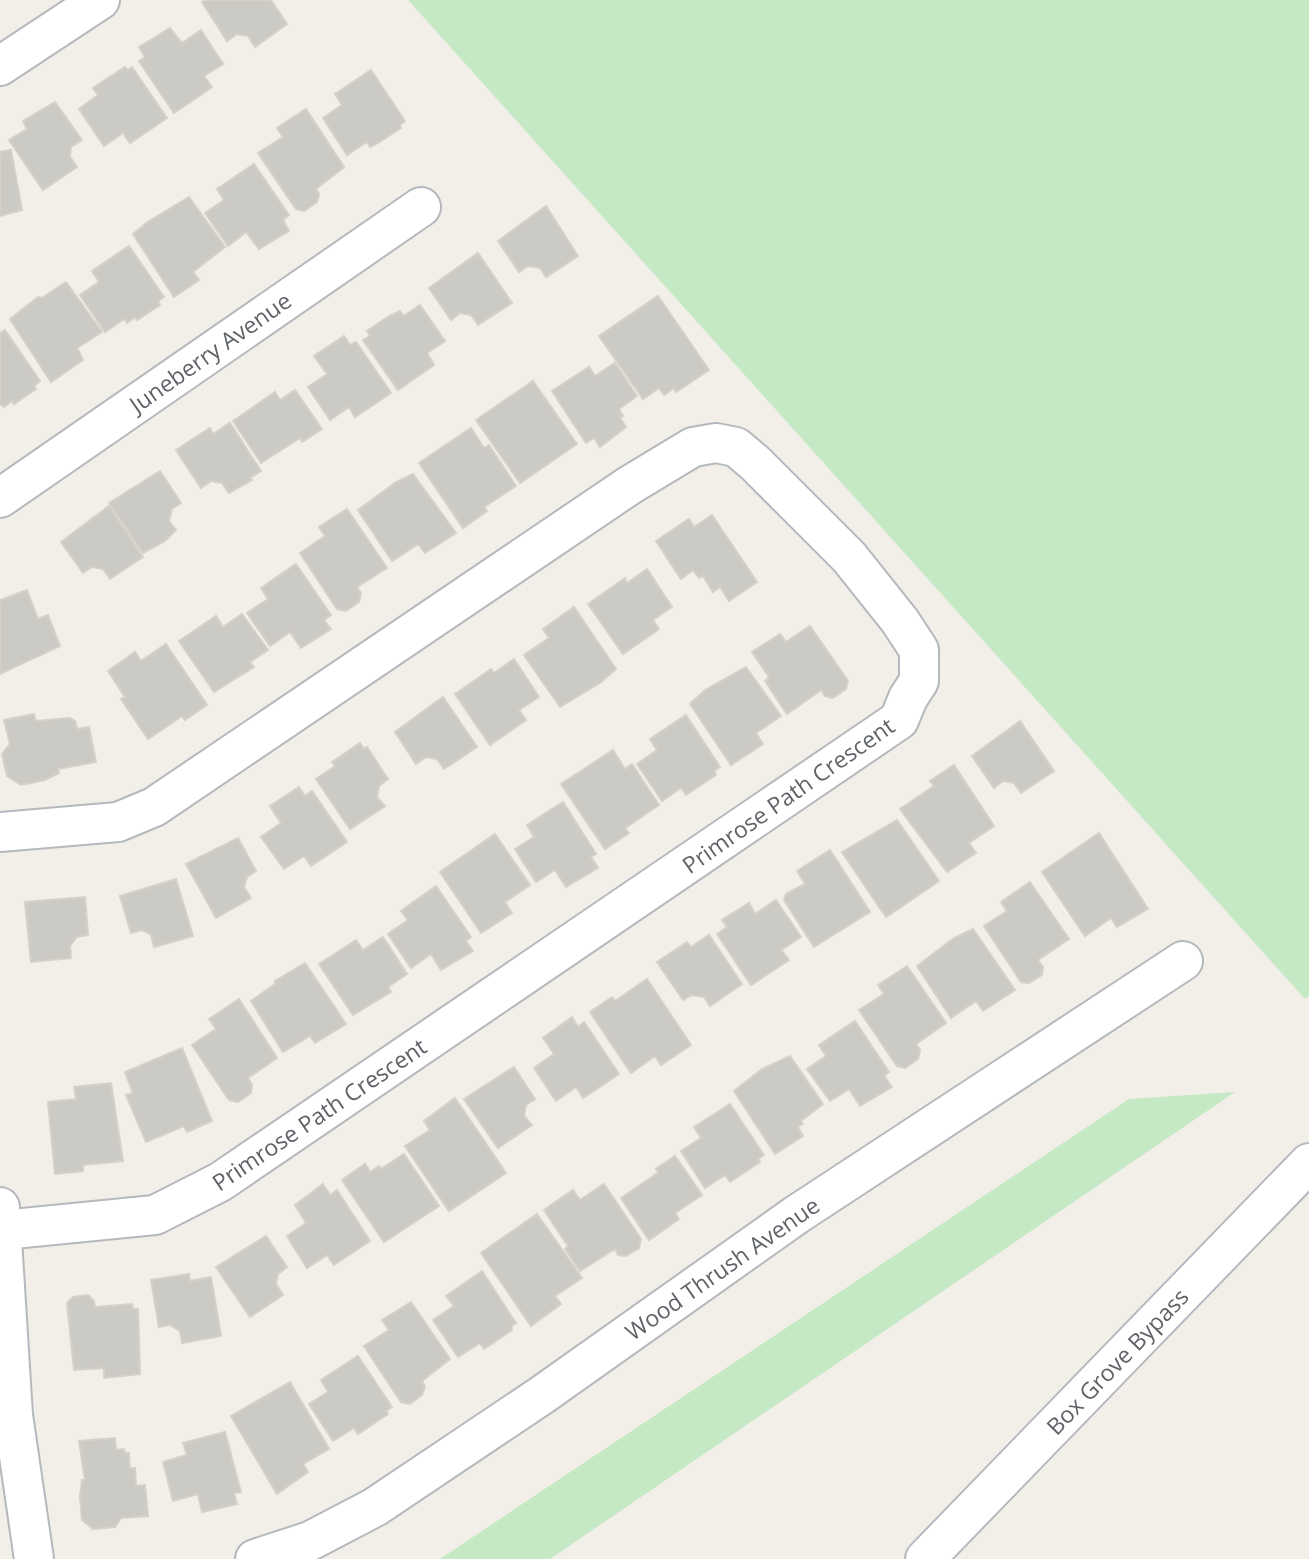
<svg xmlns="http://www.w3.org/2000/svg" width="1309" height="1559" font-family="'Open Sans',sans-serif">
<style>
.green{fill:#c5e8c5}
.building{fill:#cccac5;stroke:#d6d1c6;stroke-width:2}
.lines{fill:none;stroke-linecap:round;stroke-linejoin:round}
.street-casing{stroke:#b5b8bc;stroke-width:42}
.secondary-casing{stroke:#b6babf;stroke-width:42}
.street{stroke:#fff;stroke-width:38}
.secondary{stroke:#fff;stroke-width:38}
.labels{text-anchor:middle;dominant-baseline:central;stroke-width:5;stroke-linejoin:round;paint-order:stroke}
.street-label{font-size:23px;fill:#5f6368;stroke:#fff}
</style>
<rect width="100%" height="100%" fill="#f1efe8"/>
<g class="green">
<path d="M408,0h901v996l-4,3z"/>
<path d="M1235,1092l-685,467h-110l689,-460z"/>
</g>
<g class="building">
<path d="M205,0h66l16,24 -32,23 -7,-11 -11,-2 -10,7 -25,-39z"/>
<path d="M170,28l12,15 19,-13 22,34 -19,12 8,11 -38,26 -35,-52 6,-4 -6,-10z"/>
<path d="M125,67l2,3 5,-3 35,51 -37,25 -7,-10 -19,13 -25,-37 19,-14 -5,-7z"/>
<path d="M371,70l34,51 -5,4 1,3 -23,15 -8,4 -3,-5 -20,13 -24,-37 19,-13 -7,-11z"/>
<path d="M55,102l27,38 -11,7 -1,10 7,10 -34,23 -34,-50 18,-11 -4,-8z"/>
<path d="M306,109l38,58 -28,22 3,5 -2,8 -13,9 -8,-2 -38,-56 25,-16 -6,-9z"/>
<path d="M11,150l11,60 -22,6v-64z"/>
<path d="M254,164l35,51 -6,5 6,11 -30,18 -13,-17 -18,14 -23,-33 19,-13 -7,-11z"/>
<path d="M189,197l36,50 -32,25 6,8 -25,17 -41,-63 16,-13z"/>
<path d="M546,206l32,50 -32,21 -6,-9 -12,-2 -9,6 -21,-31z"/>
<path d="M129,246l35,51 -6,4 2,4 -23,15 -2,-3 -8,6 -3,-4 -19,13 -25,-37 19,-13 -7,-11z"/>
<path d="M478,253l34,50 -34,22 -7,-10 -11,-2 -9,7 -22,-32z"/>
<path d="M66,282l36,50 -25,16 6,12 -32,22 -41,-63 28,-22 4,1z"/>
<path d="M658,296l51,74 -33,22 -2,-4 -10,7 -5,-7 -16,11 -44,-63z"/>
<path d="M420,305l25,36 -18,12 7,12 -36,25 -35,-50 7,-4 -3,-5 22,-15 11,-5 4,5z"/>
<path d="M5,330l35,51 -6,5 2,3 -22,15 -2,-3 -8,6 -4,-3v-71z"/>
<path d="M344,336l6,9 6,-3 35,51 -36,24 -6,-10 -19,13 -22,-33 19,-13 -13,-18z"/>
<path d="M615,363l22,33 -18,13 4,7 -3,2 6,9 -26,20 -6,-9 -8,5 -34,-52 37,-24 6,9z"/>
<path d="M533,381l44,63 -57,39 -44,-63z"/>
<path d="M295,390l27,39 -20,13 -2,-4 -39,25 -28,-42 42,-29 5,8z"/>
<path d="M230,423l31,48 -11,7 2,2 -23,13 -7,-10 -11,-2 -10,7 -25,-38 34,-22 3,6z"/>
<path d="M471,428l13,20 5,-3 27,41 -32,21 3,4 -24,17 -44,-65z"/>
<path d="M160,471l21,32 -9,6 -3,12 7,9 -11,11 -22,12 -34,-50z"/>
<path d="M413,474l43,59 -31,20 -7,-9 -26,17 -34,-51 38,-28z"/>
<path d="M109,506l34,51 -33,22 -7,-10 -11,-2 -9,6 -22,-31z"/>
<path d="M347,509l40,59 -30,19 4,6 -2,9 -13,9 -9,-2 -37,-56 25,-17 -6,-9z"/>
<path d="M712,515l45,67 -28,19 -9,-14 -7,5 -10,-16 -4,2 -6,-8 -12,9 -25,-38 33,-22 5,8z"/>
<path d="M296,564l35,51 -7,5 7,9 -30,19 -11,-16 -20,14 -23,-33 21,-14 -7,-11z"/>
<path d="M647,569l25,38 -19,13 6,9 -36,25 -35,-50 37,-26 2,5z"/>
<path d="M27,590l11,29 10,-4 12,31 -60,28v-74z"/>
<path d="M574,607l42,62 -16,14 -40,24 -36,-52 25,-17 -6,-9z"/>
<path d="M242,614l26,36 -18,12 4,5 -40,25 -35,-51 37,-25 7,11z"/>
<path d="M810,626l38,55 -2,8 -13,9 -8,-2 -4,-6 -34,24 -22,-33 4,-4 -17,-25 28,-18 6,8z"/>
<path d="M166,644l41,61 -22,15 -3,-4 -34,23 -27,-40 4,-2 -17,-26 27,-19 6,9z"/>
<path d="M514,659l25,38 -20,13 7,10 -36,25 -35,-51 36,-25 3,4z"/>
<path d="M746,667l35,49 -25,17 7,11 -32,21 -41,-61 15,-14z"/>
<path d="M443,697l34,50 -33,22 -7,-10 -11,-2 -10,7 -21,-32z"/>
<path d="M34,714l2,7 34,-3 5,3 2,8 12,-2 7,35 -38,7 1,4 -14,7 -24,5 -14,-9 -5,-22 8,-10 -6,-24z"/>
<path d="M686,715l34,52 -6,4 2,4 -30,20 -5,-7 -19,13 -25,-37 20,-14 -7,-11z"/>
<path d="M1020,721l34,50 -33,22 -7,-10 -11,-2 -9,7 -22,-32z"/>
<path d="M360,743l4,6 3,-2 21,32 -9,7 -2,11 8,9 -35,23 -34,-50 19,-13 -3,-4z"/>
<path d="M613,750l12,19 7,-5 27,41 -34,23 4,5 -24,16 -44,-65z"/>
<path d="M954,765l40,61 -25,17 7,10 -29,19 -47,-63 34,-23 -4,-5z"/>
<path d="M299,787l6,9 7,-5 35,51 -36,24 -7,-10 -20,13 -23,-32 20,-14 -11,-17z"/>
<path d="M563,802l33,52 -5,3 7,11 -32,19 -11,-17 -19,12 -21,-33 19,-12 -7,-12z"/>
<path d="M897,820l42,61 -53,36 -44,-65z"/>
<path d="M1099,833l49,76 -31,18 -6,-9 -26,18 -43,-64z"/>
<path d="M495,834l35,51 -25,17 7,11 -31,20 -41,-61z"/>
<path d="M238,838l18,33 -9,6 -3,10 7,11 -35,20 -30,-54z"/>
<path d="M830,850l40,62 -56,35 -30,-47 2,-6 19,-10 -8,-13z"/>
<path d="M176,879l17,57 -39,11 -3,-12 -9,-5 -11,3 -11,-37z"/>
<path d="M1030,882l39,57 -31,21 5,7 -1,8 -13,8 -8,-1 -37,-56 23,-15 -6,-9z"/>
<path d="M436,886l35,51 -5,4 7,10 -32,19 -10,-16 -20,14 -23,-34 20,-14 -7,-9z"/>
<path d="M85,897l3,38 -11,2 -7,9 1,12 -40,4 -6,-60z"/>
<path d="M776,900l25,37 -20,13 8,10 -38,25 -34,-51 10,-7 -5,-7 27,-17 6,11z"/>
<path d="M973,929l42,61 -32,21 -7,-10 -25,17 -34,-52 37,-28z"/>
<path d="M709,935l33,49 -32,22 -6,-9 -12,-2 -9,5 -26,-38 30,-20 4,5z"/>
<path d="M383,937l24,37 -19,13 3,5 -38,23 -34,-51 37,-24 7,10z"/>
<path d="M305,963l41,61 -31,19 -5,-7 -27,16 -32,-51 24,-17v-3z"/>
<path d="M907,966l39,57 -30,21 4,6 -2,9 -13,9 -8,-2 -38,-56 25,-16 -6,-9z"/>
<path d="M647,979l44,66 -30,20 -6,-9 -24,17 -41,-61 22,-15 3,4z"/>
<path d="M239,999l38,59 -29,20 4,7 -1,8 -13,9 -9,-2 -37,-55 24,-16 -7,-10z"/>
<path d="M572,1017l6,10 6,-5 35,52 -36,24 -7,-11 -20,14 -22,-33 20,-14 -11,-16z"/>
<path d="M855,1021l34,51 -5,4 8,11 -32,19 -11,-17 -19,12 -23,-32 19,-13 -7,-11z"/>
<path d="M182,1048l30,73 -25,11 -3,-6 -38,16 -20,-47 7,-2 -8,-21z"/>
<path d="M790,1056l33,48 -22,17 2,3 -5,3 5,9 -28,18 -41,-63 28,-22z"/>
<path d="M514,1067l21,32 -9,6 -2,11 8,9 -34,23 -34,-49z"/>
<path d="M111,1083l12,78 -40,4v6l-28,3 -7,-72 28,-3 -2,-12z"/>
<path d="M455,1098l51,75 -57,38 -44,-65 25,-16 -6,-9z"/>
<path d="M730,1104l34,51 -6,4 2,3 -30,20 -5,-7 -20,13 -24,-37 20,-13 -7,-11z"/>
<path d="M404,1154l35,52 -55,36 -42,-62 23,-16 5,8 9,-6 2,3z"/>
<path d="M675,1156l27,39 -27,18 4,6 -30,21 -28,-42 38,-26 -3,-3z"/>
<path d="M323,1184l7,11 7,-5 33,51 -36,24 -7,-10 -20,13 -20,-32 19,-13 -11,-18z"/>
<path d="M604,1184l37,55 -2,9 -13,8 -8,-1 -3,-6 -35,22 -15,-22 3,-3 -24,-36 29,-20 7,10z"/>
<path d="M537,1214l45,64 -27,18 6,8 -30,22 -50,-73z"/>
<path d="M266,1236l21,31 -9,7 -2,10 7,11 -33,22 -34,-50z"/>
<path d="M482,1271l34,52 -5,4 1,3 -28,19 -4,-6 -22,14 -25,-37 21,-14 -8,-10z"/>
<path d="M189,1274l1,7 21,-4 10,59 -39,7 -2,-12 -10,-6 -11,2 -8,-47z"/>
<path d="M88,1295l6,6 1,6 37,-3 1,5h5l2,65 -36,4v-10l-30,2 -7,-67 6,-6z"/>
<path d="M411,1302l39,57 -28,22 3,5 -3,9 -12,9 -9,-2 -37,-56 25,-16 -7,-10z"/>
<path d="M358,1356l34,51 -6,4 2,3 -30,20 -4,-6 -21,13 -24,-37 19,-12 -7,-12z"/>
<path d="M290,1382l39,67 -26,15 5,8 -31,22 -46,-78z"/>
<path d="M225,1432l16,60 -7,1 3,11 -35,8 -4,-18 -25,7 -10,-39 24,-7 -4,-12z"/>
<path d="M115,1438l1,12 8,-1 1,4h4l1,15h5l1,18 9,-1 3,31 -27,2 -6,9 -22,2 -11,-9 -2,-24 2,-16h3l-6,-39z"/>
</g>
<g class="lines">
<g class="street-casing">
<g id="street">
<path d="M0,66l100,-66"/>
<path d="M0,498l421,-291"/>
<path d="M0,832l118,-10 36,-15 476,-322 63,-38 23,-4 20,4 19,16 94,94 51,64 19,29v31l-11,17 -9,22 -679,462 -65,33 -152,15"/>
<path d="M0,1207l13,208 21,144"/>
<path d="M255,1559l55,-18 65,-34 167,-112 254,-180 387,-254"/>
</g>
</g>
<g class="secondary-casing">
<path id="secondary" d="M925,1559l384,-396"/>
</g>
<use href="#street" class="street"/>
<use href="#secondary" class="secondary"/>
</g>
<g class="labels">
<g class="street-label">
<text transform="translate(210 352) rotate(-35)">Juneberry Avenue</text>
<text transform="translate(788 795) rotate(-35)">Primrose Path Crescent</text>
<text transform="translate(319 1114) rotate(-34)">Primrose Path Crescent</text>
<text transform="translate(722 1268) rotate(-35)">Wood Thrush Avenue</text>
<text transform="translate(1117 1361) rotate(-46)">Box Grove Bypass</text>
</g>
</g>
</svg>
